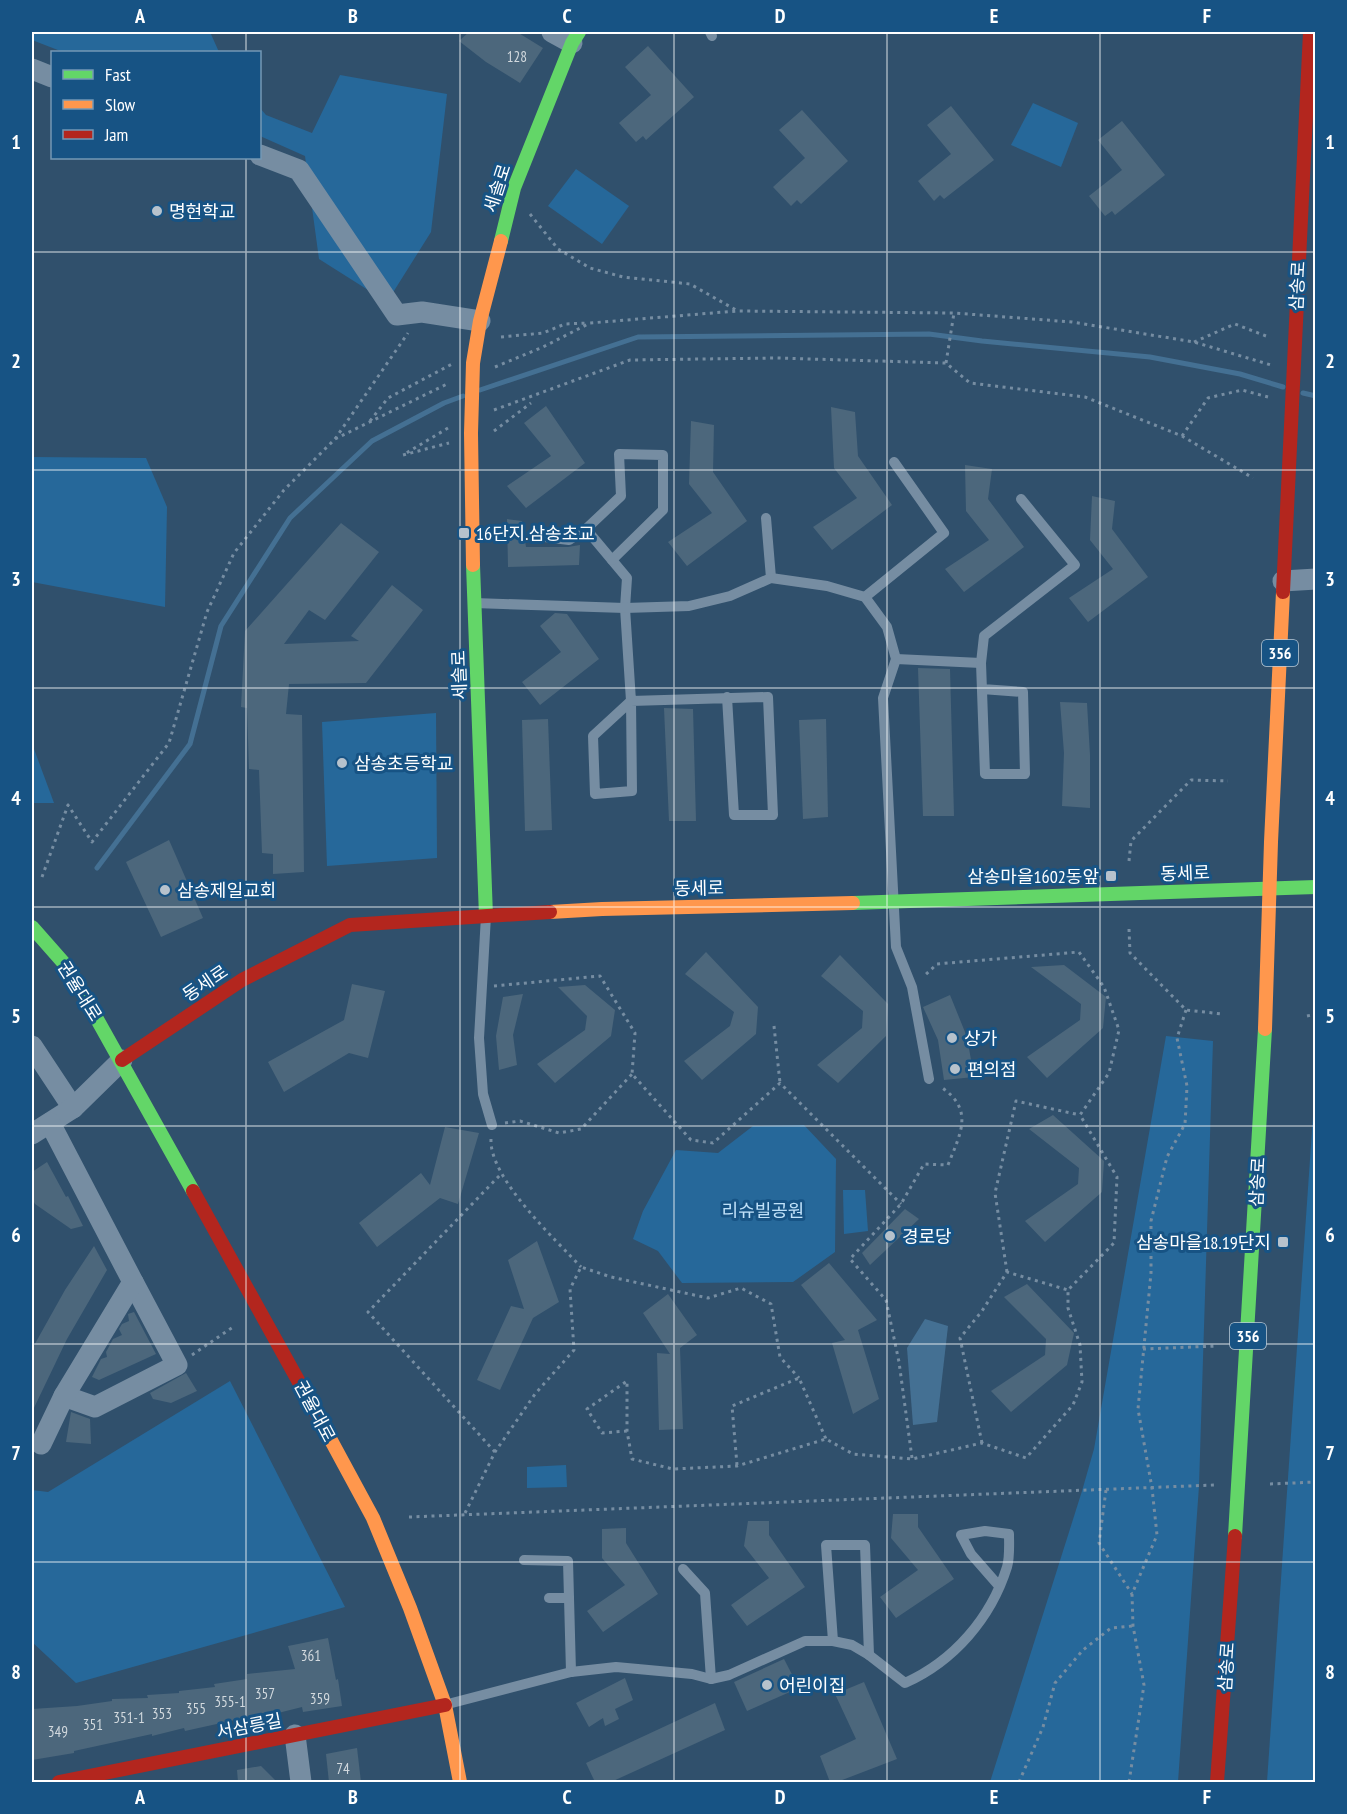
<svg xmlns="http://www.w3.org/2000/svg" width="1347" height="1814" font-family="'PT Sans Narrow','Noto Sans KR',sans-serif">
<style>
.green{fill:#26689a}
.water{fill:#447093}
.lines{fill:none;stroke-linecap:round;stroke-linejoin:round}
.stream{stroke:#447093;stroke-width:5}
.building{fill:#4c677c}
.path{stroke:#768da2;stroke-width:3;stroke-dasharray:3 4.5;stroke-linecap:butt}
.lane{stroke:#768da2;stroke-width:10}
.street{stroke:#768da2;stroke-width:21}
.fast{stroke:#63d668;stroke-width:14}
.slow{stroke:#ff974d;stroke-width:14}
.jam{stroke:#b3261e;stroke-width:14}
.grid{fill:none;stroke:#fff;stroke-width:1.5;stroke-opacity:0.55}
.poi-dot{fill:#b7c2cc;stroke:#175384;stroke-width:2}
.labels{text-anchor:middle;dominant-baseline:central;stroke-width:6;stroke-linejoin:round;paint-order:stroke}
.number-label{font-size:15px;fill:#d2d9de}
.shield{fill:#175384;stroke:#b9cbda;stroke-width:1.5}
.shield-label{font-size:16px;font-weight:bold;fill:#fff}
.street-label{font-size:18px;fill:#fff;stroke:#175384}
.poi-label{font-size:18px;fill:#fff;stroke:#175384;text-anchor:start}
.park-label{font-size:18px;fill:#c0e1f9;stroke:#175384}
.neatline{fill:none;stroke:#fff;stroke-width:2}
.grid-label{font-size:20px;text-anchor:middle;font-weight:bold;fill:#fff}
</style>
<rect width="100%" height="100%" fill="#30506c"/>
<g class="green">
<path d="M32,32h178l9,20h-156l-31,-12z"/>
<path d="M340,75l107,19 -16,138 -44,70 -68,-43 -14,-103 -45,-20v-28l6,7 46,18z"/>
<path d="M1033,103l45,20 -17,44 -50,-22z"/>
<path d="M576,169l53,37 -27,38 -54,-38z"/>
<path d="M32,457l114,1 21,49 -2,100 -133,-25z"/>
<path d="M436,713l1,145 -110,8 -5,-144z"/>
<path d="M32,745l2,4 20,54h-22z"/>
<path d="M1166,1036l47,5 -14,445 -21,296h-188l92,-291 12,-42z"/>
<path d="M1315,1087v695h-48z"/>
<path d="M804,1125l32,34 -1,93 -42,30 -111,1 -24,-32 -25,-12 10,-28 33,-61 42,3 35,-27z"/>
<path d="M843,1190h22l3,41 -24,3z"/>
<path d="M230,1381l115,226 -269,76 -44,-41v-152l16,2z"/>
<path d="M566,1465l1,22 -40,1v-21z"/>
</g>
<path class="water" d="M925,1319l23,7 -11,96 -24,3 -6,-77z"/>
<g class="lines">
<g class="stream">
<path d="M480,390l158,-53 291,-3 53,7 168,16 90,17 43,13"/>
<path d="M1303,393l13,3"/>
<path d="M97,868l93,-124 31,-118 69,-108 82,-77 72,-38 19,-7"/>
</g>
</g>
<g class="building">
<path d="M469,32h48l26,16 -23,35 -34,-21 -27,-21z"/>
<path d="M648,46l46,51 -48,43 -3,-4 -7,6 -17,-19 32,-28 -26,-28z"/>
<path d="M951,106l43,54 -50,39 -4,-4 -6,6 -16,-20 33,-27 -24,-29z"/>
<path d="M802,110l46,51 -47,43 -4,-4 -6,6 -18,-19 32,-29 -26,-28z"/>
<path d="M1122,121l43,54 -50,40 -3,-4 -7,5 -16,-20 33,-26 -24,-30z"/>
<path d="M546,406l39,57 -59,45 -19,-22 44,-30 -27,-33z"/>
<path d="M831,407l24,5 3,44 34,49 -60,45 -19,-23 44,-29 -23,-30z"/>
<path d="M691,421l23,4 -1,47 34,49 -60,45 -19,-24 44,-29 -23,-29z"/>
<path d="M965,465l27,4 -4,30 36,48 -60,45 -19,-23 44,-29 -23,-29z"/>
<path d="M1092,496l23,5 -3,28 36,48 -60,45 -19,-24 44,-29 -23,-29z"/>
<path d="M507,519l15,2 4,26h42l12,-2 -1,20 -71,2z"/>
<path d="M341,523l38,29 -54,68 -16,-10 -25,34 75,-3 -8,-5 41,-51 31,25 -57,73 -77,1 -3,30 16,1 2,157 -31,2v-20l-11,-1 -3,-83 -10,-1 -2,-61 -6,-1 4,-76z"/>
<path d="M555,613l12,1 32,45 -59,46 -18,-23 39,-30 -21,-26z"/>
<path d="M918,668l32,1 4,147h-31z"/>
<path d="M1060,702l27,1 3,52v53l-28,-2 2,-53z"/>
<path d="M664,708l29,1 3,112h-27z"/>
<path d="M548,719l4,111 -27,1 -3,-111z"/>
<path d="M826,719l2,98 -25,2 -4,-99z"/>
<path d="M169,840l34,78 -42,19 -35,-75z"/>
<path d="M706,952l52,55 -2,27 -54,46 -18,-19 46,-35 4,-14 -49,-38z"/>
<path d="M840,955l48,49 -2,32 -48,47 -21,-18 45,-37 1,-17 -42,-35z"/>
<path d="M1064,965l42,32 -3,31 -56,50 -20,-21 53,-37 1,-16 -50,-37z"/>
<path d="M352,984l33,7 -17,67 -19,-5 -65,39 -16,-30 76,-42z"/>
<path d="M585,985l30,25 -4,26 -56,47 -18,-19 48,-34 2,-14 -29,-29z"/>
<path d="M523,994l-10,41 4,30 -18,5 -3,-34 7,-39z"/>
<path d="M950,995l17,42 7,40 -30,3 -6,-40 -15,-33z"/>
<path d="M1053,1115l51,46 -2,31 -57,50 -20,-21 53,-37 1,-16 -50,-39z"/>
<path d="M445,1127l34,6 -21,71 -18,-6 -63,49 -18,-24 62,-50 9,12z"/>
<path d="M47,1162l19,35 2,-1 15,30 -12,3 -36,-25 -3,-6v-26z"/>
<path d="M905,1209l14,10 -49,46 -8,-12z"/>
<path d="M537,1241l22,61 -26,16 -33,72 -23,-10 34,-74 13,3 -16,-49z"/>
<path d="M94,1246l13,24 -40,69 -35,73v-63l33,-59z"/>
<path d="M829,1263l48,57 -19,10 21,69 -26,15 -21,-71 13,-3 -44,-55z"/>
<path d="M1027,1284l47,49 -7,32 -56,47 -20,-21 54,-36 1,-16 -42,-42z"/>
<path d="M668,1294l29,41 -17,13 3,81 -24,1 -2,-77 13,1 -27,-41z"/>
<path d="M134,1312l22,42 -57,26 -7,-3 9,-18 6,-2 -1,-5 7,-13 9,-4 -3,-6 3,-5 7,-3 -1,-7z"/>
<path d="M186,1373l11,18 -26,12 -18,-4 -3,-6z"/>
<path d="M71,1412l19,7 1,25 -25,-2z"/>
<path d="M893,1514h25v13l36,52 -58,39 -16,-21 38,-27 -27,-32z"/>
<path d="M748,1521h21v14l36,52 -58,39 -16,-21 38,-27 -25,-32z"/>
<path d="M626,1528v15l32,51 -55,38 -16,-21 38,-26 -23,-27v-29z"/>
<path d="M328,1638l8,42 2,-1 4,27 -39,6 -1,-5 -48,12 -1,-3 -68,15 -1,-3 -32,8v-2l-78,17v2l-42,7v-51l45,-3 35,-5v-2l36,-1 -1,-3 32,-2v-2l36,-4 -1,-3 33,-5v-5l48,-5 -7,-23z"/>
<path d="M784,1659l15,29 -52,23 -13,-29z"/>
<path d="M625,1678l8,22 -18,9 4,10 -14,7 -2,-8 -14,9 -13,-24z"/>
<path d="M864,1682l33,77 -60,23h-7l-10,-26 36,-17 -21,-45z"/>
<path d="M715,1703l10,27 -114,52h-16l-9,-19z"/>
<path d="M357,1748l4,34h-32l-3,-28z"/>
<path d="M261,1766l16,16h-39l-1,-12z"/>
</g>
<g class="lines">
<g class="path">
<path d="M530,214l28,35 32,19 33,9 67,7 46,26"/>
<path d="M501,337l42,-4 22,-9 23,-1"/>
<path d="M1194,342l41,-18 31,12"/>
<path d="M946,363l8,-50"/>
<path d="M495,367l48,-20 47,-24 147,-12 217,2 118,9 122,20 77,23"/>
<path d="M494,410l136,-50 147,-2 169,5 24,20 115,14 97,39 71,42"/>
<path d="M370,421l18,-23 64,-34"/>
<path d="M448,428l-45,27 46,-12"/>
<path d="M494,431l37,-28"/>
<path d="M1182,436l26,-38 34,-8 26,7"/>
<path d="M335,439l73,-106"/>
<path d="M1129,861l2,-20 60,-61 37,1"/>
<path d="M42,877l26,-72 24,37 77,-99 38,-131 27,-59 50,-63 51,-51 114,-56"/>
<path d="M1129,929l1,24 56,57 36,4"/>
<path d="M494,986l106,-10 35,57 -3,41 59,66 22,3 67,-60 121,121"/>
<path d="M1307,1016l9,-2"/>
<path d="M774,1026l6,57"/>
<path d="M505,1123l15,-2 39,12 22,-4 51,-55"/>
<path d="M491,1139c-2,39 64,100 90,128"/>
<path d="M1007,1272l-12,-79 21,-92 64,14"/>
<path d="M1143,1349l74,-3"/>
<path d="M192,1355l41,-28"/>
<path d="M627,1431l-25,2 -15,-24 40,-28v50l5,28 41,10 64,-3 89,-27 27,15 59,5 70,-16 44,15 47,-53 9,-23 -2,-37 -12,-37v-18l46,-47 3,-66 -37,-62 29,-42 10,-43 -15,-43 -25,-35 -142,12 -14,13"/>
<path d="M982,1443l-22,-105 22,-27 25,-39 61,18"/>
<path d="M495,1452l-127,-140 133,-138"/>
<path d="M912,1458l-13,-96 -13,-62 -36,-41 51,-55 23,-40 24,1c12,-31 27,-55 -7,-78"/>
<path d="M737,1465l-5,-59 67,-28 27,61"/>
<path d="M1270,1484l46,-2"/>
<path d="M1106,1490l-7,53 33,51"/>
<path d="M465,1513l30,-61 40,-58 39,-44 -4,-61 11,-22 30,10 97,21 33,-10 30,16 9,53 19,21"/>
<path d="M409,1517l805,-32"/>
<path d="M1019,1782l24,-55 12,-44 28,-33 28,-22 22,-2"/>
<path d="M1129,1782l15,-97 -11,-59 -1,-32 25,-59 -5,-47 -14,-79 13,-136v-52l16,-64 18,-33 2,-38 -10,-48 9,-28"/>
</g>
<g class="lane">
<path d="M710,32l2,4"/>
<path d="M766,518l5,60"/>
<path d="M586,529l41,49 -2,30 6,93 1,90 -37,3 -2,-58 38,-35 137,-4 5,118h-39l-7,-118"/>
<path d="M545,537l24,3 17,-11 35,-33 -2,-42 44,1v55l-51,50"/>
<path d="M865,597l79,-64 -50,-71"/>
<path d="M474,603l151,5 64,-2 41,-10 41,-18 56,8 38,11 22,30 9,32 -13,39 13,249 16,40 17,92"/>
<path d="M896,659l85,4"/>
<path d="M982,689l41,3 2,82h-40l-4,-111 3,-27 91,-71 -54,-66"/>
<path d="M486,916l-7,122 4,56 9,31"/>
<path d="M524,1560l44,1 3,111"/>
<path d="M683,1569l22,24 6,86"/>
<path d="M549,1598h20"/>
<path d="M833,1641l-7,-96h39l4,110"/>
<path d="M448,1704l123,-32 45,-5 76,7 19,5 18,-4 76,-34h28l19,4 17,10 36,28c49,-22 86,-65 102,-116 3,-10 2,-23 2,-33l-24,-3 -24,4 10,19 28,32"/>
</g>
<g class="street">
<path d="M552,32l20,11"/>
<path d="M32,69l20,8"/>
<path d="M260,155l39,15 98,145 25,-3 58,9"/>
<path d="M1283,581l33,-2"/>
<path d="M32,1046l41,62"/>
<path d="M32,1134l41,-26 49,-48"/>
<path d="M64,1396l31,11 82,-42 -44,-83"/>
<path d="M41,1444l23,-48 69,-114 -83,-159"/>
<path d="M295,1735l6,47"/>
</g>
<g class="fast">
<path d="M501,241l13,-53 58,-145 7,-11"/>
<path d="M473,565l13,351"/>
<path d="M853,903l463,-16"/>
<path d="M32,927l37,42 124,222"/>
<path d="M1235,1536l30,-507"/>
</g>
<g class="slow">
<path d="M473,565l-2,-132 2,-70 7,-42 21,-80"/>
<path d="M550,912l52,-3 251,-6"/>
<path d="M1265,1029l6,-187 12,-250"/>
<path d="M320,1420l53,98 37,90 35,97 15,77"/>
</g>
<g class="jam">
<path d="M1283,592l27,-560"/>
<path d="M122,1060l120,-80 108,-55 200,-13"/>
<path d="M193,1191l127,229"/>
<path d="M59,1782l386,-77"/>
<path d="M1217,1782l18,-246"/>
</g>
</g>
<path class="grid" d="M246,32v20M460,32v1750M674,32v1750M887,32v1750M1100,32v1750M246,158v1624M32,252h1284M32,470h1284M32,688h1284M32,907h1284M32,1126h1284M32,1344h1284M32,1562h1284"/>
<g class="poi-dot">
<circle cx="157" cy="211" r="6"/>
<rect x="458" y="527" width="12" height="12" rx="3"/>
<circle cx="342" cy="763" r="6"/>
<rect x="1105" y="870" width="12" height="12" rx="3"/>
<circle cx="165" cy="890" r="6"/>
<circle cx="952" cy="1038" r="6"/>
<circle cx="955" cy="1069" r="6"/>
<circle cx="890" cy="1236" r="6"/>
<rect x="1277" y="1236" width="12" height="12" rx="3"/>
<circle cx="767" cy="1685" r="6"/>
</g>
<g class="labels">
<g class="number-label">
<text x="517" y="56">128</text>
<text x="311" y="1655">361</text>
<text x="265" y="1693">357</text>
<text x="320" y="1698">359</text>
<text x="230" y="1701">355-1</text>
<text x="196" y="1708">355</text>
<text x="162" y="1713">353</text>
<text x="129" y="1717">351-1</text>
<text x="93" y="1724">351</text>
<text x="58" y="1731">349</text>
<text x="343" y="1768">74</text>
</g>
<g class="shield">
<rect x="1262" y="640" width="36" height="26" rx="4.5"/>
<rect x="1230" y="1323" width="36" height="26" rx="4.5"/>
</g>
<g class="shield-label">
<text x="1280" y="653">356</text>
<text x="1248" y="1336">356</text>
</g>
<g class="street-label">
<text transform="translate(497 188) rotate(-72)">세솔로</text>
<text transform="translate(1297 286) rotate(-87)">삼송로</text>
<text transform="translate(459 675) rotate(-92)">세솔로</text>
<text transform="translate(1185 873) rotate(-2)">동세로</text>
<text transform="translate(699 888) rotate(-1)">동세로</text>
<text transform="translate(205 983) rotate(-34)">동세로</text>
<text transform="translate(80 991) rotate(58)">권율대로</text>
<text transform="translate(1257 1182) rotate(-87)">삼송로</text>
<text transform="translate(315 1411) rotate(62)">권율대로</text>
<text transform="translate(1226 1667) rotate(-86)">삼송로</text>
<text transform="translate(249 1726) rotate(-11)">서삼릉길</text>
</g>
<g class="poi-label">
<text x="169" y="211">명현학교</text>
<text x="476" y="533">16단지.삼송초교</text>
<text x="354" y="763">삼송초등학교</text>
<text x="1099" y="876" text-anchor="end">삼송마을1602동앞</text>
<text x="177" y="890">삼송제일교회</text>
<text x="964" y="1038">상가</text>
<text x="967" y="1069">편의점</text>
<text x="902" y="1236">경로당</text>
<text x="1271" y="1242" text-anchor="end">삼송마을18.19단지</text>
<text x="779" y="1685">어린이집</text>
</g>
<g class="park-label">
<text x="763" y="1210">리슈빌공원</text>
</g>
</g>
<rect width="1347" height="1814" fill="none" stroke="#175384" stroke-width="66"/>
<rect x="51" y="51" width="210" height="108" fill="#175384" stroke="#7498b5" stroke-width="1.5"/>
<rect x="63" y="70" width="30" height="9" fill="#63d668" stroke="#7498b5" stroke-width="1.5"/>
<text x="105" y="81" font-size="18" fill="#ffffff">Fast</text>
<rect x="63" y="100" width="30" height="9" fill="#ff974d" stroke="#7498b5" stroke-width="1.5"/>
<text x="105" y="111" font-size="18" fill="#ffffff">Slow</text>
<rect x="63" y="130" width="30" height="9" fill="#b3261e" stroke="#7498b5" stroke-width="1.5"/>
<text x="105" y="141" font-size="18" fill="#ffffff">Jam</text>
<rect x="33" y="33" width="1281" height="1748" class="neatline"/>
<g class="grid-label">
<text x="140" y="23">A</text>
<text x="353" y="23">B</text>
<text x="567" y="23">C</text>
<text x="780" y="23">D</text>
<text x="994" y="23">E</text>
<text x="1207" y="23">F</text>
<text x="16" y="149">1</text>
<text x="1330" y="149">1</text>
<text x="16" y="368">2</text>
<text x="1330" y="368">2</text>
<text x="16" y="586">3</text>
<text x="1330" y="586">3</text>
<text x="16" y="805">4</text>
<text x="1330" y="805">4</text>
<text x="16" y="1023">5</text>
<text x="1330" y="1023">5</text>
<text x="16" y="1242">6</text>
<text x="1330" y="1242">6</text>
<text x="16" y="1460">7</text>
<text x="1330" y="1460">7</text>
<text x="16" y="1679">8</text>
<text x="1330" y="1679">8</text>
<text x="140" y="1804">A</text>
<text x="353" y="1804">B</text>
<text x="567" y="1804">C</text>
<text x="780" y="1804">D</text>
<text x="994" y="1804">E</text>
<text x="1207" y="1804">F</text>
</g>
</svg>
